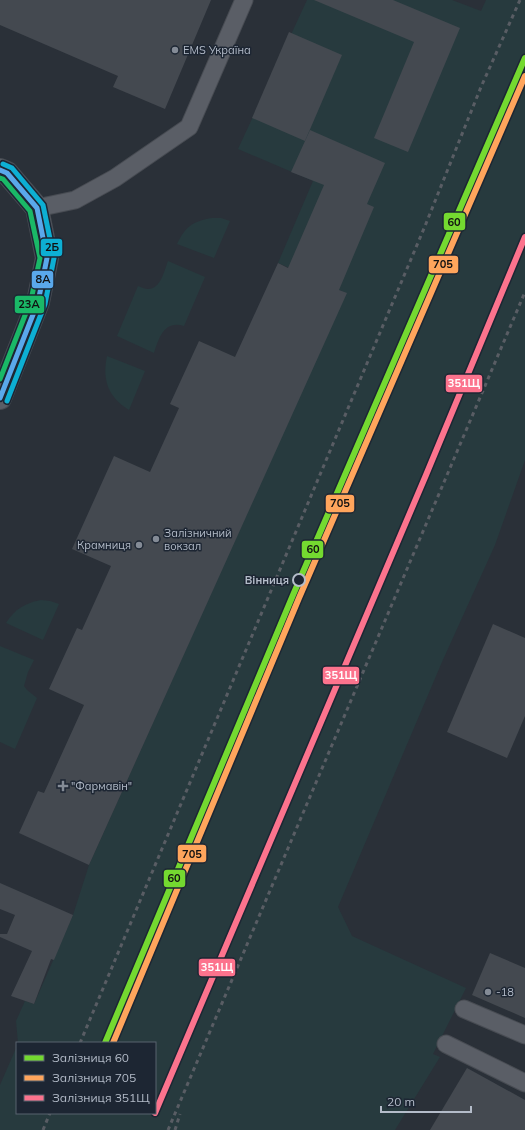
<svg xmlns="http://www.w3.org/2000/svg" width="525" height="1130" font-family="Mulish,sans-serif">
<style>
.green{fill:#273a3e}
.building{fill:#444950}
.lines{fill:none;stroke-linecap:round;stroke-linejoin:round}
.lane-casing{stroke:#484c53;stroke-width:19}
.street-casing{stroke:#484c53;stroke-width:24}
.lane{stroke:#5a5e66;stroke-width:17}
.street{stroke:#5a5e66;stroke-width:22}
.rail{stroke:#595d64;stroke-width:3;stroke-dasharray:4 4;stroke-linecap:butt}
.bus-1-casing{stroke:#1d2633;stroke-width:8}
.bus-2-casing{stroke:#1d2633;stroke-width:8}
.bus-3-casing{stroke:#1d2633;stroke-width:8}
.bus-1{stroke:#5aa8eb;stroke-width:5}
.bus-2{stroke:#1ab867;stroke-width:5}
.bus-3{stroke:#0dafd3;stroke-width:5}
.rail-1-casing{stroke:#1d2633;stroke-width:9}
.rail-2-casing{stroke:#1d2633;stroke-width:9}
.rail-3-casing{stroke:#1d2633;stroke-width:9}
.rail-1{stroke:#74d930;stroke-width:6}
.rail-2{stroke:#ffa55c;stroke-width:6}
.rail-3{stroke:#fc738d;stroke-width:6}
.poi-dot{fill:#848b96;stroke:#1d2633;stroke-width:1.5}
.stop-dot{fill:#1d2633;stroke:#b4bcc9;stroke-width:2}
.labels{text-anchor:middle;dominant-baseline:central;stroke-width:3;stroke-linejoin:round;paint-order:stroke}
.poi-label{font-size:11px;fill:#b4bcc9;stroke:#1d2633;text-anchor:start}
.stop-label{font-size:11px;font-weight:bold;fill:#b4bcc9;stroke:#1d2633;text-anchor:end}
.line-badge{stroke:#1d2633;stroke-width:1.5}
.badge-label{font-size:11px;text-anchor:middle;font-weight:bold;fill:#fff}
.pale-badge-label{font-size:11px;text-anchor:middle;font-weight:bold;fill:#111}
</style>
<rect width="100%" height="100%" fill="#2a3038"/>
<g class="green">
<path d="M307,0h145l29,11 5,-11h39v460l-30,85 -53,117 -104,245 14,29 114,52 -33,66 7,3 -45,73h-395v-45l17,-39v67h138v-70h-137l-2,-22 9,-20 9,3 39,-89 16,-50 257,-572 -68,-30 35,-82 -75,-32z"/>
<path d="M212,218h9l9,3 -16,37 -37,-14c8,-17 16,-23 35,-26z"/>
<path d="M168,261l37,16 -21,49c-20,-6 -25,12 -30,27l-37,-17 21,-50c3,1 7,3 10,3 13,0 16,-18 20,-28z"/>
<path d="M107,356l38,15 -16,39c-21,-13 -27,-30 -22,-54z"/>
<path d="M41,600l9,1 9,3 -16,36 -37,-17c9,-14 19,-20 35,-23z"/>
<path d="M0,646l34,14 -6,12 -4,14 3,4 10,8 -22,51 -15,-7z"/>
</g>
<g class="building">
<path d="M0,0h211l-46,109 -52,-22 5,-11 -118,-51z"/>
<path d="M314,0h79l67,28 -52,124 -34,-14 40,-96z"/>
<path d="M289,32l53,23 -37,86 -53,-23z"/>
<path d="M310,130l75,33 -18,41 7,3 -35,83 8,3 -258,572 -70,-32 19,-42 6,2 40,-88 -35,-16 28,-61 5,2 29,-64 -39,-17 42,-93 36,16 29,-64 -9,-4 29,-63 36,16 43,-94 10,5 36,-83 -33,-13z"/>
<path d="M493,624l32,14v78l-18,42 -60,-26z"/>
<path d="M0,883l73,32 -19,45 -3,-1 -17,45 -23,-8 21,-45 -32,-14v-3h7l8,-19 -15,-6z"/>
<path d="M490,953l35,15v50l-53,-23z"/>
<path d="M467,1068l58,32v30h-95z"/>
</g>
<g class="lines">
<g class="lane-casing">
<g id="lane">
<path d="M37,208l38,-8 40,-22 74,-51 55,-127"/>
<path d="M464,1009l61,26"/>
<path d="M446,1044l79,39"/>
</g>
</g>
<g class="street-casing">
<path id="street" d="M0,170l7,3 30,35 10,50 -9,44 -38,96"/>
</g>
<use href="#lane" class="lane"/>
<use href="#street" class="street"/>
<g class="rail">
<path d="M80,1043l345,-817 56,-139 39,-87"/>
<path d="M43,1130l7,-17"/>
<path d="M168,1130l357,-838"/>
<path d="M175,1130l5,-16"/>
</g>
<g class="bus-1-casing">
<path id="bus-1" d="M0,170l7,3 30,35 10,50 -9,44 -38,96"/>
</g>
<g class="bus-2-casing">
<path id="bus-2" d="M0,178l3,1 27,32 10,47 -9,42 -31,79"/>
</g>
<g class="bus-3-casing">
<path id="bus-3" d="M3,164l9,4 31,37 11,53 -9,46 -38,97"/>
</g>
<use href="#bus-1" class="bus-1"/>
<use href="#bus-2" class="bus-2"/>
<use href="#bus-3" class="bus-3"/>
<g class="rail-1-casing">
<path id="rail-1" d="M105,1043l188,-448 232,-537"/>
</g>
<g class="rail-2-casing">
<path id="rail-2" d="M113,1043l186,-445 226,-522"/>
</g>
<g class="rail-3-casing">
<path id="rail-3" d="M155,1113l271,-638 99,-238"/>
</g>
<use href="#rail-1" class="rail-1"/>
<use href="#rail-2" class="rail-2"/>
<use href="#rail-3" class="rail-3"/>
</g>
<g class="poi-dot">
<circle cx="175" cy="50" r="4"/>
<circle cx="156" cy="539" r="4"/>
<circle cx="139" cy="545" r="4"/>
<path d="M61 780h4v4h4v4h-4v4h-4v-4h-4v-4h4z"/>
<circle cx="488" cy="992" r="4"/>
</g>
<circle class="stop-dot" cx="299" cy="580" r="6"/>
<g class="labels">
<g class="poi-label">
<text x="183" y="50">EMS Україна</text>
<text x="164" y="533">Залізничний<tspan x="164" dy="13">вокзал</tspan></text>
<text x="131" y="545" text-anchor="end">Крамниця</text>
<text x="71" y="786">"Фармавін"</text>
<text x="496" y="992">-18</text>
</g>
<g class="stop-label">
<text x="289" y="580">Вінниця</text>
</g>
</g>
<g class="line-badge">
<rect x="443" y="212" width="23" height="19" rx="4" fill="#74d930"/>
<rect x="40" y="238" width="23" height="19" rx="4" fill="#0dafd3"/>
<rect x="428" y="255" width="31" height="19" rx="4" fill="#ffa55c"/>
<rect x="31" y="270" width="23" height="19" rx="4" fill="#5aa8eb"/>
<rect x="14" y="295" width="31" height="19" rx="4" fill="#1ab867"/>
<rect x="445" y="374" width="38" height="19" rx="4" fill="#fc738d"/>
<rect x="325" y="494" width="30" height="19" rx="4" fill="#ffa55c"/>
<rect x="301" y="540" width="23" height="19" rx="4" fill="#74d930"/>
<rect x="322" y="666" width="38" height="19" rx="4" fill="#fc738d"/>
<rect x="177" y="844" width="30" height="19" rx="4" fill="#ffa55c"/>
<rect x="163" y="869" width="23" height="19" rx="4" fill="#74d930"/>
<rect x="198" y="958" width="38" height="19" rx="4" fill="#fc738d"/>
</g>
<g class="badge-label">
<text x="464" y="387">351Щ</text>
<text x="341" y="679">351Щ</text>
<text x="217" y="971">351Щ</text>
</g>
<g class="pale-badge-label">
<text x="454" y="226">60</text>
<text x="52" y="251">2Б</text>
<text x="443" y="268">705</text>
<text x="43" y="283">8А</text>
<text x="29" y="308">23А</text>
<text x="340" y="507">705</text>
<text x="313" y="553">60</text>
<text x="192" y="858">705</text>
<text x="174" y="882">60</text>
</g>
<rect x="16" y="1042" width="140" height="72" fill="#1d2633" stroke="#59626f"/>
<rect x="24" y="1055" width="20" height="6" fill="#74d930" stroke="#59626f"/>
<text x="52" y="1062" font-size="12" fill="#b4bcc9">Залізниця 60</text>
<rect x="24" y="1075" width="20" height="6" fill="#ffa55c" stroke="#59626f"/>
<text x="52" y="1082" font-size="12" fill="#b4bcc9">Залізниця 705</text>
<rect x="24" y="1095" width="20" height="6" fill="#fc738d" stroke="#59626f"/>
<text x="52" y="1102" font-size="12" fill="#b4bcc9">Залізниця 351Щ</text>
<path d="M381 1106v6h90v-6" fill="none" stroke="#b4bcc9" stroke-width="2"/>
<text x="387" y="1106" font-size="12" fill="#b4bcc9" stroke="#1d2633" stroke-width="3" paint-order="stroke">20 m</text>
</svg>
